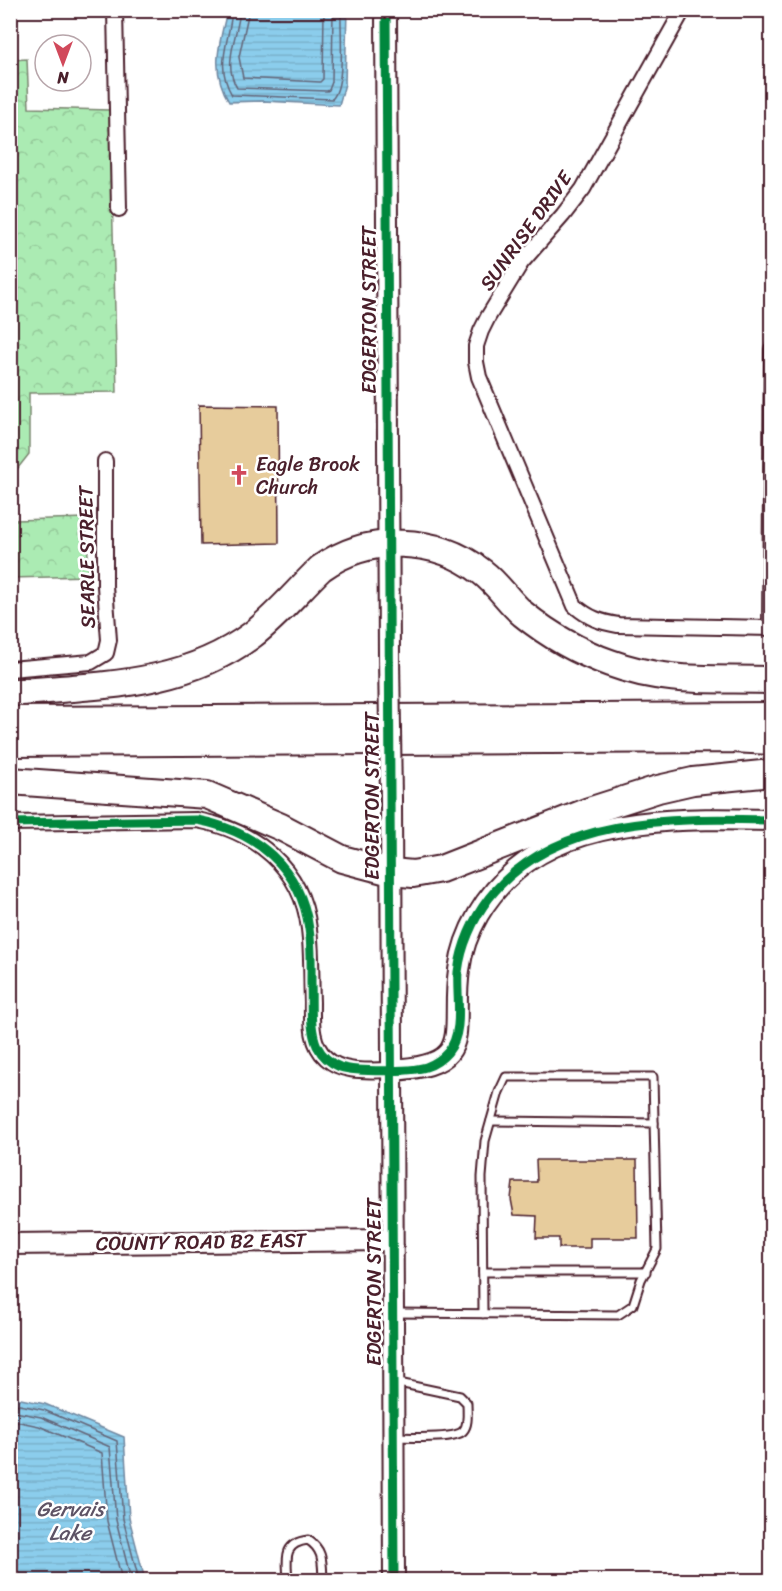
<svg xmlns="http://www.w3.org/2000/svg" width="782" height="1591" font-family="Sriracha,sans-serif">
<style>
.forest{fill:url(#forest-crowns);stroke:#7a856f;stroke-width:1.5}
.water{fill:url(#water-rules);stroke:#71879f;stroke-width:1.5}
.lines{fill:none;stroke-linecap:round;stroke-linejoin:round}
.shore{stroke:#646578;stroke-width:1.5}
.building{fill:#e7cc9c;stroke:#4a1f2b;stroke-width:1.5}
.lane-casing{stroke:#4a1f2b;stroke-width:11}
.street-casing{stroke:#4a1f2b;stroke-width:18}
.secondary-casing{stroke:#4a1f2b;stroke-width:24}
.highway-casing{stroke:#4a1f2b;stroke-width:30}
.lane{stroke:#fff;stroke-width:7}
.street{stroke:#fff;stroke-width:14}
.secondary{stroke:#fff;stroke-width:20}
.highway{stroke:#fff;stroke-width:26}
.secondary-bridge-casing{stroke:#4a1f2b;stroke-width:24;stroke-linecap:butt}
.secondary-bridge{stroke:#fff;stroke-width:20}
.cycleway-casing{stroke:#fff;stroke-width:13}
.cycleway{stroke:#00873e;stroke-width:9}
.labels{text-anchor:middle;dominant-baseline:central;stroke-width:5;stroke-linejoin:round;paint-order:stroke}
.street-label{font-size:20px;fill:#4a1f2b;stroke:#fff}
.poi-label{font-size:20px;fill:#4a1f2b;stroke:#fff;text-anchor:start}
.water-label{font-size:21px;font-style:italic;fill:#5e5365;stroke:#fff}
</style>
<defs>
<pattern id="forest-crowns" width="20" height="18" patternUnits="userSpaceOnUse" patternTransform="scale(1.5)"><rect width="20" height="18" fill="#abebb3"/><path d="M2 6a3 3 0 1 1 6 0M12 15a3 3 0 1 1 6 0" fill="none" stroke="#95c99a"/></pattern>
<pattern id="water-rules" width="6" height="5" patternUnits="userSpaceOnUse" patternTransform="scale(1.5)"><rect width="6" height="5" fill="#8bcdec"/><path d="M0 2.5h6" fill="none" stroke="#79b0cb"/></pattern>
</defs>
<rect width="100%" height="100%" fill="#fff"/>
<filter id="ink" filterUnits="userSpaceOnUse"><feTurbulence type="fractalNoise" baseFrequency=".0167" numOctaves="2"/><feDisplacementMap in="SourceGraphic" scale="12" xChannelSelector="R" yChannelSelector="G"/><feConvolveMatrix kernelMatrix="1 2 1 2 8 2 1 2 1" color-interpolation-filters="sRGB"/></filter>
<g filter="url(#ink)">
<path class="forest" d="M27,59l2,49 81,2 7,282 -88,1v61l-15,19 1,47 71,-2 3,58 -78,2 -1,-518z"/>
<g class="water">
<path d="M227,11h120l-2,73 -6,21 -76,-4 -34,1c-19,-33 -10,-56 -2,-91z"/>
<path d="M11,1397l34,7 79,33 5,81 16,62h-134z"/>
</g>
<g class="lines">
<g class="shore">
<path d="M232,10c-2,31 -18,55 0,85l100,4c14,-13 8,-69 9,-89"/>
<path d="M240,10c-2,26 -18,53 -3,78l90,3 2,-1 3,-8 1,-72"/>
<path d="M249,10l-10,47 4,21 77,4 3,-3 1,-69"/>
<path d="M10,1403l34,7 73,31 6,78 16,61"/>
<path d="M10,1411l31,6 69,30 6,73 15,60"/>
<path d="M10,1420l29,6 63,27 5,68 15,59"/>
</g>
</g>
<g class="building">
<path d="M199,405l79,1 1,137 -78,2z"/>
<path d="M536,1160h101l1,78h-48v10h-31v-10h-23l1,-22 -23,-1 -3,-16 2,-17h24z"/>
</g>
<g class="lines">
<g class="lane-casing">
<g id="lane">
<path d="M491,1121l163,2"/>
<path d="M483,1272h163"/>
<path d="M395,1313l223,2 15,-10 8,-25 16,-31 -4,-172h-147l-7,15 -14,49 -3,36 1,137"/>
<path d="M394,1382l66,14 7,7c0,9 2,22 -4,28 -9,9 -54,6 -67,6"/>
<path d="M288,1580c-1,-20 -6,-37 20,-40 16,10 14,23 15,40"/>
</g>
</g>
<g class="street-casing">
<g id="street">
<path d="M115,10l4,199"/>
<path d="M683,10l-100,179 -20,26 -42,48 -33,54 -7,14 -5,15v16l3,15 96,229c14,12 25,16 43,19l154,3"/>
<path d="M770,628l2,-279"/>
<path d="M10,669l81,-7 15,-9 3,-13 -4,-54v-125"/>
<path d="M10,823l187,-3c58,11 105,47 112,109 3,24 2,49 3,73 0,19 -2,41 14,56 17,16 44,12 65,12"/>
</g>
</g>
<g class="secondary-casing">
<g id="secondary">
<path d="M386,10l3,648"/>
<path d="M391,800l3,780"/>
<path d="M391,1070c87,-4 59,-38 68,-100 5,-39 27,-75 57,-100 65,-55 175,-52 256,-50"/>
<path d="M10,1244l382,-4"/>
</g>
</g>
<g class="highway-casing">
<g id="highway">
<path d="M10,693c85,-8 171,-5 242,-58 25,-19 46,-45 69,-67 47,-34 115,-32 161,4 16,12 26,29 41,42 26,21 56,38 87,49 57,21 103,15 162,17"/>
<path d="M10,720l762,-4"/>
<path d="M10,743l722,-4 40,2"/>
<path d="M10,781l197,14 74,32 61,32 49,13 22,2 28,-5 148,-58 69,-22 35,-8 79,-8"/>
</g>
</g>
<use href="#lane" class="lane"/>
<use href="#street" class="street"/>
<use href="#secondary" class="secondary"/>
<use href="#highway" class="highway"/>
<g class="secondary-bridge-casing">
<path id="secondary-bridge" d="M389,658l2,142"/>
</g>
<use href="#secondary-bridge" class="secondary-bridge"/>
<g class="cycleway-casing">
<g id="cycleway">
<path d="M386,10l8,1570"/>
<path d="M10,823l187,-3c58,11 104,47 112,109 3,18 2,36 2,54 1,20 -2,45 6,63 5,10 13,17 23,21 16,5 70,5 86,0 9,-3 16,-8 22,-15 17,-21 8,-55 10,-80 3,-26 15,-53 31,-74 66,-84 187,-80 283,-78"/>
</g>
</g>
<use href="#cycleway" class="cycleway"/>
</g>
</g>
<defs>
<g id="church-bare" transform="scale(1.62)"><path d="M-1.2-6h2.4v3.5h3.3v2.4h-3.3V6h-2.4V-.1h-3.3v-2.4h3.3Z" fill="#d1495b" stroke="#fff" stroke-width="2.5" paint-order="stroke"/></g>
</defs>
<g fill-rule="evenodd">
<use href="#church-bare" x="239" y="475"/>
</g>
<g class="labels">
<g class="street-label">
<text transform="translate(526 231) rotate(-54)">SUNRISE DRIVE</text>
<text transform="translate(369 310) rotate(-90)">EDGERTON STREET</text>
<text transform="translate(87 557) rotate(-91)">SEARLE STREET</text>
<text transform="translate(372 796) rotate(-90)">EDGERTON STREET</text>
<text transform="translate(201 1242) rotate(-1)">COUNTY ROAD B2 EAST</text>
<text transform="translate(374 1282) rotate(-90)">EDGERTON STREET</text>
</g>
<g class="poi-label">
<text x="256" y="464">Eagle Brook<tspan x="256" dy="23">Church</tspan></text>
</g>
<g class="water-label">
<text x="70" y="1509">Gervais<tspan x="70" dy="24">Lake</tspan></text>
</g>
</g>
<rect width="782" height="1591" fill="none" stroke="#fff" stroke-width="36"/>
<rect x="18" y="18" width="746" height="1555" fill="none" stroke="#4a1f2b" stroke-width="2" filter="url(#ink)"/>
<g transform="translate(63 63) rotate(180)"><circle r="28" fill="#ffffff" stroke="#b7a5aa" stroke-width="1.5"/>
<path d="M0-4.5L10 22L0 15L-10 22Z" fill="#d1495b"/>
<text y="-9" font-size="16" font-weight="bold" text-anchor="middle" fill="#4a1f2b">N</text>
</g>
</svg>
